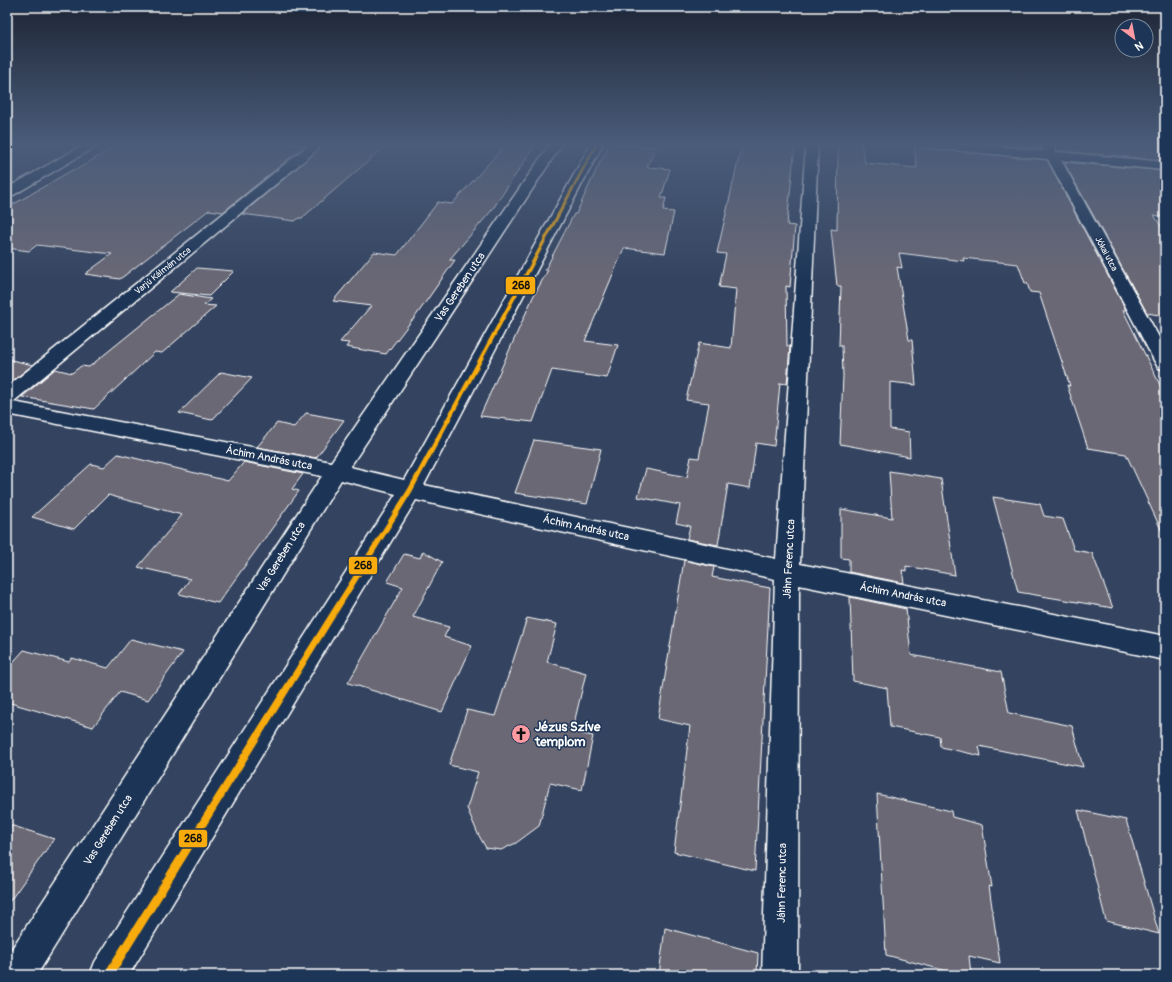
<svg xmlns="http://www.w3.org/2000/svg" width="1172" height="982" font-family="Pangolin,sans-serif">
<style>
.building{fill:#6b6875;stroke:#fff}
.lines{fill:none;stroke-linecap:round;stroke-linejoin:round}
.street-casing{stroke:#fff;stroke-width:3}
.street{fill:#1d3557;fill-rule:evenodd}
.bus-1-casing{stroke:#1d3557;stroke-width:3}
.bus-1{fill:#f8ab0d;fill-rule:evenodd}
.labels{text-anchor:middle;dominant-baseline:central;stroke-width:3;stroke-linejoin:round;paint-order:stroke}
.far-street-label{font-size:9px;fill:#fff;stroke:#1d3557}
.street-label{font-size:11px;fill:#fff;stroke:#1d3557}
.near-poi-label{font-size:13px;font-weight:bold;fill:#fff;stroke:#1d3557;text-anchor:start}
.line-badge{stroke:#1d3557;stroke-width:1.5}
.pale-badge-label{font-size:11px;text-anchor:middle;font-weight:bold;fill:#111}
</style>
<rect width="100%" height="100%" fill="#344460"/>
<filter id="ink" filterUnits="userSpaceOnUse"><feTurbulence type="fractalNoise" baseFrequency=".025" numOctaves="2"/><feDisplacementMap in="SourceGraphic" scale="8" xChannelSelector="R" yChannelSelector="G"/><feConvolveMatrix kernelMatrix="1 2 1 2 8 2 1 2 1" color-interpolation-filters="sRGB"/></filter>
<g filter="url(#ink)">
<g class="building">
<path d="M118,144h189l-84,68 -14,-2 -89,69 -35,-5 27,-20 -75,-9 -8,6 -22,-3v-40l67,-39 2,1z"/>
<path d="M325,144h63l-86,74h-3l-4,3 -53,-7z"/>
<path d="M506,144h30l-44,66 -43,50h6l-42,60h-1l-26,34 -40,-7 3,-4 -9,-1 31,-36 -38,-5 41,-49 23,3 41,-53 14,2z"/>
<path d="M610,144l46,3 -9,20 23,2 -9,29h5l-3,13 11,1 -9,41 -41,-5 -39,93 33,4 -11,33 -55,-8 -19,52 -53,-6 53,-119 15,-27h-3l29,-56h2l24,-52z"/>
<path d="M742,144h53l-8,81 8,1 -5,61 -4,-1 1,60h3l-3,38 -7,-1 -6,63 -18,-3 -6,45 -22,-4 -10,61 -31,-6 3,-13 -14,-3 4,-18 -42,-8 8,-28 41,8 4,-20 8,1 10,-55 -23,-3 13,-57 32,5 5,-59 -17,-2 7,-33 -9,-1z"/>
<path d="M838,144h23l4,19 52,5 -3,-21 133,13 79,150h-3l42,85v143l-39,-84 -38,-6 -21,-63 3,1 -31,-93 -9,-1 -3,-9h-2l-7,-19 -55,-6 1,3 -65,-8 3,15 -5,-1 12,73h3l4,45 -26,-3v47l19,3 1,25 -70,-13 3,-68 -1,-30h-3l2,-60h-4l-6,-57 6,1z"/>
<path d="M992,144h47l2,5z"/>
<path d="M1054,144h111v16l-108,-9z"/>
<path d="M1064,162l101,9v46l-11,-2 11,18v83l-18,-3z"/>
<path d="M197,268l37,3 -25,25 -39,-4z"/>
<path d="M179,294l32,5 -7,6 12,1 -54,47 -7,-1 -61,57 -72,-12 33,-28 17,4 9,-7 8,1z"/>
<path d="M7,359l26,6 -26,20z"/>
<path d="M221,372l31,6 -40,42 -33,-7z"/>
<path d="M306,413l38,7 -28,38 -59,-11 20,-24 17,4z"/>
<path d="M534,440l67,9 -14,55 -72,-11z"/>
<path d="M118,454l110,27 16,-19 59,12 -11,15 7,2 -81,112 -39,-9 11,-15 -52,-12 44,-52 -74,-20 -34,34 -42,-12 59,-53 13,3z"/>
<path d="M889,471l52,8 14,96 -49,-9v5l-4,-1 2,13 -55,-11v-13l-8,-1v-49l51,9z"/>
<path d="M993,497l47,7 4,12 19,3 11,31 18,3 21,55 -95,-16z"/>
<path d="M423,551l19,11 -29,55 36,10 -5,10 28,9 -30,66 -94,-29 55,-96 -16,-5 17,-28 16,4z"/>
<path d="M684,560l30,7 -2,10 58,11 -15,283 -81,-19 16,-126 -32,-7z"/>
<path d="M850,597l56,12 5,46 90,17 8,41 63,13 11,41 -104,-21 2,10 -40,-9 -1,-10 -50,-10 -3,-39 -34,-7z"/>
<path d="M527,618l30,6 -10,38 39,11 -14,59 21,4 -11,54 -32,-7 -11,43 -23,17 -15,7 -15,-2 -8,-14 -11,-26 11,-36 -29,-7 18,-55 28,6z"/>
<path d="M131,639l52,13 -35,48 -28,-8 -27,35 -86,-25v-33l17,-19 45,12 3,-4 36,10z"/>
<path d="M877,794l74,17 1,6 30,8 10,62 -3,-1 11,77 -31,-7 2,19h-9l-76,-20z"/>
<path d="M1078,810l48,10 33,114 -53,-13z"/>
<path d="M7,824l47,15 -47,66z"/>
<path d="M665,928l93,25 -1,22h-98z"/>
</g>
<g class="lines">
<g class="street-casing">
<g id="street">
<path d="M85,144h15l-88,52 -5,1v-9z"/>
<path d="M310,144h14l-311,258 318,60 219,-318h12l-212,323 54,13 187,-336h12l-179,341 352,74 30,-415h12l-18,420 365,72v24l-366,-75 -1,390h-36l13,-396 -359,-79 -287,475h-39l5,-13 301,-468 -55,-14 -304,495h-30v-19l315,-480 -315,-62v-27z"/>
<path d="M926,144h47l71,7 -4,-7h12l4,8 109,10v8l-104,-10 104,188v22l-6,-2 -3,-4 -108,-205 -116,-11z"/>
</g>
</g>
<use href="#street" class="street"/>
<g class="bus-1-casing">
<path id="bus-1" d="M595,144h3l-186,348 -298,483h-11l305,-486z"/>
</g>
<use href="#bus-1" class="bus-1"/>
</g>
</g>
<linearGradient id="sky" x2="0" y2="1"><stop stop-color="#1d2535"/><stop offset="0.51" stop-color="#4a5c7a"/><stop offset="1" stop-color="#4a5c7a" stop-opacity="0"/></linearGradient>
<rect width="1172" height="282" fill="url(#sky)"/>
<defs>
<g id="church-disc" transform="scale(1)"><circle r="9.5" fill="#ff9aa2" stroke="#1d3557"/><path d="M-1.2-6h2.4v3.5h3.3v2.4h-3.3V6h-2.4V-.1h-3.3v-2.4h3.3Z" fill="#111"/></g>
</defs>
<g fill-rule="evenodd">
<use href="#church-disc" x="521" y="734"/>
</g>
<g class="labels">
<g class="far-street-label">
<text transform="translate(1106 254) rotate(62)">Jókai utca</text>
<text transform="translate(163 271) rotate(-39)">Varjú Kálmán utca</text>
</g>
<g class="street-label">
<text transform="translate(460 287) rotate(-56)">Vas Gereben utca</text>
<text transform="translate(269 458) rotate(11)">Áchim András utca</text>
<text transform="translate(586 528) rotate(12)">Áchim András utca</text>
<text transform="translate(281 557) rotate(-58)">Vas Gereben utca</text>
<text transform="translate(789 559) rotate(-87)">Jáhn Ferenc utca</text>
<text transform="translate(903 595) rotate(11)">Áchim András utca</text>
<text transform="translate(108 830) rotate(-58)">Vas Gereben utca</text>
<text transform="translate(782 883) rotate(-89)">Jáhn Ferenc utca</text>
</g>
<g class="near-poi-label">
<text x="535" y="727">Jézus Szíve<tspan x="535" dy="15">templom</tspan></text>
</g>
</g>
<g class="line-badge">
<rect x="505" y="276" width="31" height="19" rx="4" fill="#f8ab0d"/>
<rect x="348" y="556" width="30" height="19" rx="4" fill="#f8ab0d"/>
<rect x="178" y="829" width="30" height="19" rx="4" fill="#f8ab0d"/>
</g>
<g class="pale-badge-label">
<text x="521" y="289">268</text>
<text x="363" y="569">268</text>
<text x="193" y="842">268</text>
</g>
<rect width="1172" height="982" fill="none" stroke="#1d3557" stroke-width="24"/>
<rect x="12" y="12" width="1148" height="958" fill="none" stroke="#fff" stroke-width="1.5" filter="url(#ink)"/>
<g transform="translate(1134 38) rotate(148)"><circle r="19" fill="#1d3557" stroke="#77869a"/>
<path d="M0-3L7 15L0 10L-7 15Z" fill="#ff9aa2"/>
<text y="-6" font-size="11" font-weight="bold" text-anchor="middle" fill="#ffffff">N</text>
</g>
</svg>
